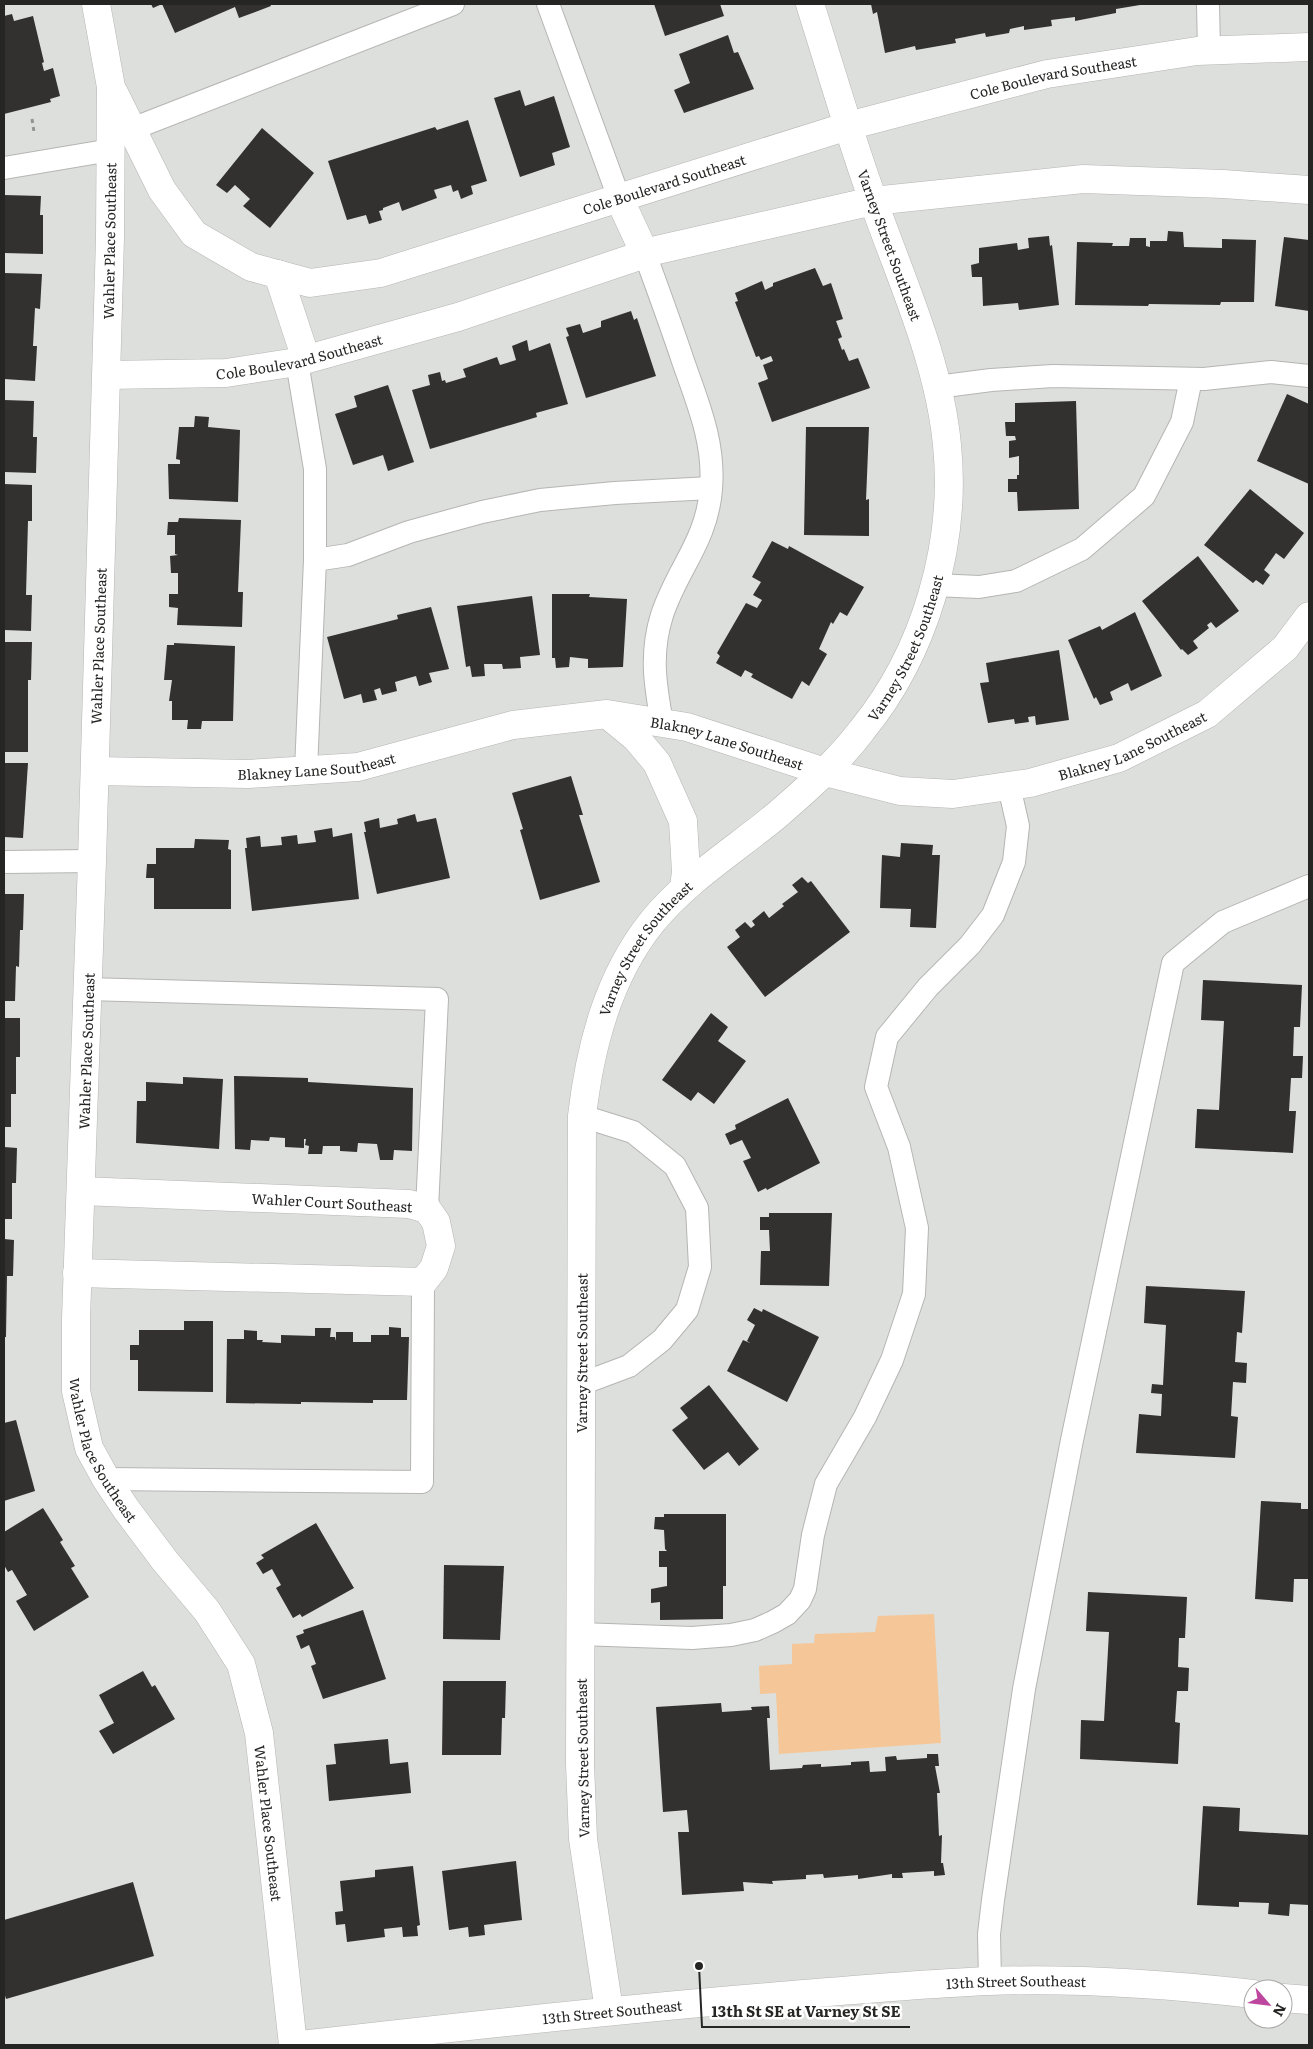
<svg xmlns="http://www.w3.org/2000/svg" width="1313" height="2049" font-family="Literata,serif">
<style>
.green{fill:#f5c798}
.building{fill:#32312f}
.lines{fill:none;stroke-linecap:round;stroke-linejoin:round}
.lane-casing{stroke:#b5b6b3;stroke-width:24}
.street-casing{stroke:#b5b6b3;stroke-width:29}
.secondary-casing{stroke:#b5b6b3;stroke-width:29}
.path{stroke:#939492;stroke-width:3;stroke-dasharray:4 4;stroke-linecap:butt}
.lane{stroke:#fff;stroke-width:22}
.street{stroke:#fff;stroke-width:28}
.secondary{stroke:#fff;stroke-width:28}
.labels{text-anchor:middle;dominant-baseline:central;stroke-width:5;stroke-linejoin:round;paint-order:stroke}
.street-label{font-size:14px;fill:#252624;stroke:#fff}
.leader{fill:none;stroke:#252624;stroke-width:2}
.callout-dot{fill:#252624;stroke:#fff;stroke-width:2}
.callout-label{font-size:15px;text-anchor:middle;font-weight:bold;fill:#252624;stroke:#fff;stroke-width:5;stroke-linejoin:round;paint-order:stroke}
</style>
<rect width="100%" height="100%" fill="#dddfdc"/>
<path class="green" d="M934,1614l7,129 -162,11 -3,-61 -16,1 -1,-28 33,-2v-20l22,-1 1,-9 60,-2 3,-16z"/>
<g class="building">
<path d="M151,4h119l1,2 -32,12 -4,-11 -60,26 -13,-29 -9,4z"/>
<path d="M654,4h66l4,12 -59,20z"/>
<path d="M871,4h269v1l-24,4v4l-41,8v-4l-24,3 1,6 -28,4v-4l-14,3 -1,4 -23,4 -1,-4 -30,6 1,4 -40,7 -1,-4 -30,7 -8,-41 -4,2z"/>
<path d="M12,14l2,7 19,-5 11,46 -2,1 2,8 9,-3 7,28 -10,3 1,3 -47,12v-98z"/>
<path d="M728,35l6,18 4,-1 16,37 -70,24 -10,-23 16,-7 -11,-29z"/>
<path d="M520,90l5,16 29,-10 16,51 -18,6 3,12 -35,12 -26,-79z"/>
<path d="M468,120l19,61 -16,5 2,8 -12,5 -3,-9 -5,2 -2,-7 -17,5 3,8 -35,13 -3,-9 -16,6v2l-4,1 3,9 -13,4 -3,-9 -19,5 -19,-59 107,-34 2,3z"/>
<path d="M262,128l52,45 -44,55 -27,-22 7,-7 -15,-14 -8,8 -11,-8z"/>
<path d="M4,195l37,1 -1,19h3v39l-39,-1z"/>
<path d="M1168,231l15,1 1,15 38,1v-9l34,1 -2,62h-33l-1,3 -71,-1 -1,2 -73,-1 2,-63 36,1 -1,3h17l1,-8h16v8l4,1v-6h17z"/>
<path d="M1049,236l1,10 2,-1 7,60 -40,5 -1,-7 -35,3 -1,-29h-10l-1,-12 8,-2v-15l38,-5 1,7 11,-2 -1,-10z"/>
<path d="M1284,237l25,3v71l-34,-5z"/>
<path d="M815,268l8,18 8,-3 12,36 -7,2 6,16 -4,2 4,11 2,-1 5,12 9,-3 12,30 -98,34 -14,-39 10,-4 -5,-14 10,-4 -2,-5 -10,4 -2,-4 -3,1 -21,-55 3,-1 -3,-8 27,-12 3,9 8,-4v-3z"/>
<path d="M4,273l38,1 -2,35 -5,-1 -2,38h4l-2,35 -31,-2z"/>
<path d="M631,311l3,9 3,-2 19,58 -70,22 -20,-61 3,-1 -3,-8 14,-4 3,9 18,-6v-6z"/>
<path d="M527,340l2,11 21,-8 18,61 -32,9 1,4 -107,32 -18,-59 18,-5 -2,-10 12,-3 2,9 3,-1 1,3 20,-6 -3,-8 34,-12 3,8 16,-5 -4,-14z"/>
<path d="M388,385l26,77 -26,9 -5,-16 -30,10 -18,-51 22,-7 -3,-11z"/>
<path d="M1287,394l22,10v80l-52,-23z"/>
<path d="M4,400l30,1 -1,36h4l-1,36 -32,-1z"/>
<path d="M1076,401l3,108 -61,2 -1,-19h-9v-13h9v-4h2v-19l-10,2v-17l7,-1 -1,-4h-9l-1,-14h10v-19z"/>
<path d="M195,416l14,1 -1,10 32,3 -2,72 -69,-3 -1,-35h12v-4l-4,-1 3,-32h15z"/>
<path d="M806,427h63l-3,73 3,-1v37l-65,-1z"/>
<path d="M4,484l28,1v36h-4l-2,74h6l-1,36 -27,-1z"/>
<path d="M1250,489l54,44 -20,26 -8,-6 -12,17 6,5 -7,10 -7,-5 -3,3 -49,-38z"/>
<path d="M179,518l62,2 -3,72h5l-1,35 -65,-2 1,-17 -9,-1v-13h9v-21h-7l-1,-17 8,-1 -3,-1v-19h-8l1,-13h10z"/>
<path d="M772,541l16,8 1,-3 75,41 -17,29 -7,-4 -7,12 -2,-2 -12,27 8,5 -18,32 -7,-5 -10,18 -41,-22 2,-3 -8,-4 -4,7 -25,-14 4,-7 -3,-3 29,-50 11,5 5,-8 -9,-5 8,-13 -9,-5z"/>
<path d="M1198,556l41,55 -23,17 -5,-6 -4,3 2,3 -16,13 5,7 -10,7 -6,-6 -1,1 -39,-49z"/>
<path d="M552,594h38l-1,3 38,2 -4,68 -35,1v-9l-18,-2 -1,10 -13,1 -1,-10h-3z"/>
<path d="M532,596l8,59 -20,2 1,11 -18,1 -1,-5h-18l1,12 -13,1 -2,-11 -4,1 -9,-61z"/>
<path d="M431,607l18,62 -20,4 3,9 -13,4 -3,-10 -21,6 2,9 -15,4 -2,-7 -6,2 3,10 -14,3 -2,-9 -17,5 -17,-62 71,-18 -1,-4z"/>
<path d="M1135,612l27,64 -31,15 -3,-8 -18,9 3,8 -13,5 -4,-8 -2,2 -26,-59 32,-14 2,4z"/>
<path d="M4,642h28l-1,38h-3v72h-24z"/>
<path d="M174,643l61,3 -2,75h-31l-1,8h-14l1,-9h-16v-19h-3l3,-21h-8l3,-35h7z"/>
<path d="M1059,650l10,70 -33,5 -1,-9 -7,1 1,5 -14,2 -1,-5 -26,4 -8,-40 9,-1 -3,-19z"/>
<path d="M4,763h24l-5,75 -19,-1z"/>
<path d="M571,776l12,39h-4l21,67 -60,18 -20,-70 3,-1 -11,-36z"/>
<path d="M415,814l2,8 19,-4 14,60 -73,16 -13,-62h2l-2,-10 15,-4 1,10 18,-4 -1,-5z"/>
<path d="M332,828l1,9 19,-4 7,66 -107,12 -7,-63h2l-1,-10 14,-2 1,11 21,-2 -1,-8 16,-2 1,9 18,-2 -2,-11z"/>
<path d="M195,839l34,1 -1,9 3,1v59h-77v-31h-8l1,-14h9v-16h38z"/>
<path d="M901,843l32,2 -1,10h8l-4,73 -26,-1 1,-18 -31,-1 2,-53 18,2z"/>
<path d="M802,877l6,6 3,-2 39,51 -85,65 -38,-50 13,-10 -5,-7 10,-8 6,6 4,-3 -3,-4 12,-10 5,7 15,-12 -2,-2 16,-12 -6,-7z"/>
<path d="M4,894h20l-1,36h-3l-1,37 -3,-1 -1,35h-11z"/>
<path d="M1203,980l99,5 -2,42h-6l-1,29h10l-1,22h-11l-2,33h7l-3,42 -98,-5 2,-39 22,1 5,-89 -23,-1z"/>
<path d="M711,1013l17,14 -10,14 28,20 -32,43 -16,-12 -7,9 -29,-21z"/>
<path d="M4,1018h16v39h-4v37h-5v33h-7z"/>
<path d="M234,1076l74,2v4l105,6 -1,63 -18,-1 -1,10h-13l-3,-16 -19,-1 -1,9 -17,-1v-5h-17l-1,8h-14l1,-8 -4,-1 1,-6h-2v9l-19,-1v-9l-15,-1 -1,4 -18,-1 -1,10 -15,-1z"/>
<path d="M183,1077l40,2 -4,70 -83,-6 1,-42h9v-19l37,2z"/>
<path d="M788,1098l32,65 -53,27 -1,-2 -8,4 -15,-31 8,-3 -9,-18 -12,5 -5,-11 11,-5 -1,-4z"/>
<path d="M4,1147l13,1 -1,35h-4v36h-8z"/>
<path d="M769,1213h63l-3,73 -69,-1 1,-34h9l-1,-21h-9v-13h9z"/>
<path d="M4,1239l10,1 -1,36h-6l-1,61h-2z"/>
<path d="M1146,1286l99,5 -3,42 -5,-1 -2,30 12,1 -1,20 -13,-1 -2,34 7,1 -3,41 -99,-5 3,-39 22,2 1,-22 -11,-1 1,-9 11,1 3,-60 -22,-2z"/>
<path d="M754,1308l8,4 1,-3 56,28 -32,65 -60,-31 16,-31 7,3 -3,-2 8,-16 -8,-5z"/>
<path d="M184,1321h29v71l-75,-1v-31h-8v-15h9v-15h45z"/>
<path d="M389,1327l12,1v9h8l-2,63h-34v3l-72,-1v2l-75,-1 1,-64h17v-9l13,1v9h6l-1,2 19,1v-8l34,1v-8h16l-1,9h5l1,4v-9h17v10h18v-7h18z"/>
<path d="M709,1385l50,64 -20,17 -11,-14 -24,18 -32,-40 16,-12 -8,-10z"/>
<path d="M16,1420l19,71 -31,10v-78z"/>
<path d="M1261,1501l40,2v6h8v70h-15l-1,23 -38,-3z"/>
<path d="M43,1508l20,32 -3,2 15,24 -4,2 18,29 -55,34 -18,-30 11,-6 -15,-25 -4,2 -4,-7v-33z"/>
<path d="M664,1514h62v72h-3v33l-63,1v-18l-9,1v-14l16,-3v-19h-8v-16h8l-2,-2 -1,-19 -10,-1 1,-12h9z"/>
<path d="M316,1523l38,65 -52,29 -2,-3 -7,4 -17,-30 5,-3 -9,-16 -9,5 -7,-11 8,-5 -3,-3z"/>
<path d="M444,1565l60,1 -4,74 -57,-1z"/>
<path d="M1088,1592l99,5 -2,41h-6l-1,29 11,1 -1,23h-11l-2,31 5,1 -2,41 -98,-5 1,-39 23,1 5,-89 -23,-1z"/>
<path d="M363,1610l23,69 -63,20 -12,-33 5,-2 -7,-19 -8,4 -5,-13 8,-3 -1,-3z"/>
<path d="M143,1671l9,16 3,-2 20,34 -62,35 -14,-23 15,-8 -15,-28z"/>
<path d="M443,1681h63l-1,37h-3l-1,37h-59z"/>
<path d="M721,1703l1,9 30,-2 -1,-3 18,-1 1,12h-3l3,52 32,-2 1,-3 18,-1v3l30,-2v-3l18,-1 1,11 16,-1 -1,-14 11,-1 1,4 30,-2v-4h11l1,12h-4l5,27h-3l2,43 3,-1 -1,28h2l2,12 -11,1v-5l-32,2 1,5h-11v-4l-34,5v-4l-34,3 -1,-4 -17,1v4l-34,2 1,3 -30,-2 1,9 -62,4 -4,-63h11l-2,-22 -24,2 -7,-105z"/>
<path d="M388,1739l2,25 18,-2 3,31 -82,8 -3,-36 10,-1 -2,-20z"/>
<path d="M1203,1806l37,2 -1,23 70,4v70l-19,-1 -1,12 -21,-2 1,-11 -30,-1v5l-42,-2z"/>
<path d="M516,1861l6,59 -38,5 1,10 -16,2 -1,-10 -19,3 -7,-59z"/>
<path d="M413,1866l7,59 -3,1 1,10 -15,1 -1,-10 -18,2 1,8 -38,5 -2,-18 -9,1 -1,-13 8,-1 -3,-30 35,-4v-7z"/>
<path d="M133,1882l21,74 -148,43 -2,-7v-72z"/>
</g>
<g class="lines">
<g class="lane-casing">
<g id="lane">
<path d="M548,4l71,194"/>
<path d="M1208,4l1,47"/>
<path d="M132,129l321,-125"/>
<path d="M4,168l107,-18"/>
<path d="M645,254c13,36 26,71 38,107 15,43 32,82 28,128 -4,52 -34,80 -49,126 -12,38 -7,69 0,108"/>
<path d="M297,362l18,107v91l-9,210"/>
<path d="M937,387l54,-7 62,-4 151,3 67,-7 38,4"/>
<path d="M315,560l33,-5 61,-23 73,-20 58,-12 75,-7 96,-5"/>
<path d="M934,585l45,2 37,-6 66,-32 62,-53 38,-74 9,-43"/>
<path d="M4,862l88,-1"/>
<path d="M87,989l350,10 -10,210"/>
<path d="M581,1384l48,-18 33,-26 25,-30 13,-43 -3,-59 -22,-42 -42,-34 -51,-16"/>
<path d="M106,1479l316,3 1,-200"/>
<path d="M580,1634l112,4 39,-3 24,-5 18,-8 14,-8 13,-14 5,-11 8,-54 13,-51 39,-67 27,-57 22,-66 3,-66 -18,-81 -23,-60 11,-50 41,-50 42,-42 23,-30 21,-53 4,-36 -9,-40"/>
<path d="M990,1981l-1,-47 4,-34 31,-211 48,-249 101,-477 50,-41 86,-36"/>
</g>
</g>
<g class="street-casing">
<g id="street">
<path id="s1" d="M96,4l15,83 -1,151 -18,623 -16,458v72l13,57 17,31 20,30 39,52 42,50 34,53 18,69 34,312"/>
<path id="s2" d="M114,93l48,97 32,44 57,33 59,16 71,-10 467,-147 199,-52 150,-23 112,-4"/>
<path d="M619,198l26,56"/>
<path d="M278,274l28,85"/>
<path id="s3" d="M107,375l119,-2 71,-11 161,-45 199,-67 216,-49 210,-22 140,5 86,6"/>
<path d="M608,715l28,23 21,25 26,58 3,51 -2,15"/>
<path id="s4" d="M95,771l153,3 110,-7 155,-42 94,-11 80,13 138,45 75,19 53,3 77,-11 89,-25 88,-44 78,-66 24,-32"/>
<path d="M77,1273l346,9 11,-14 7,-22 -5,-24 -9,-13 -18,-5 -328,-13"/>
<path id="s5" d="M609,2010l-26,-171 -3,-75 2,-648c8,-69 26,-139 70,-194 35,-43 83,-72 125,-107 30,-26 61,-53 85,-85 63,-77 95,-186 85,-285 -8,-84 -45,-163 -73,-242 -24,-66 -43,-133 -64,-199"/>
</g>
</g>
<g class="secondary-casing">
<g id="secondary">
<path d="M1283,1998l26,2"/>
<path id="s6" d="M300,2045c156,-18 312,-35 469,-48 73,-6 147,-13 220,-16 89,-3 176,3 264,13"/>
</g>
</g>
<path class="path" d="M32,119l2,13"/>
<use href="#lane" class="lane"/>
<use href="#street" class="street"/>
<use href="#secondary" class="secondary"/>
</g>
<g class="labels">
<g class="street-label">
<text stroke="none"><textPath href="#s2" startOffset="1062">Cole Boulevard Southeast</textPath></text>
<text stroke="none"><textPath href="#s2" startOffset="658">Cole Boulevard Southeast</textPath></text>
<text transform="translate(109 241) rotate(-89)">Wahler Place Southeast</text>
<text transform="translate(890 245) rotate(70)">Varney Street Southeast</text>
<text stroke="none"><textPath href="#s3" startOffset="194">Cole Boulevard Southeast</textPath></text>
<text transform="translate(98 646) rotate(-88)">Wahler Place Southeast</text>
<text stroke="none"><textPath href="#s5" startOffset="1484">Varney Street Southeast</textPath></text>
<text stroke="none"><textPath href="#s4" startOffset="642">Blakney Lane Southeast</textPath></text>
<text stroke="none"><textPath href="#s4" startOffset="1062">Blakney Lane Southeast</textPath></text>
<text stroke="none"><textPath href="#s4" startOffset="222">Blakney Lane Southeast</textPath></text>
<text stroke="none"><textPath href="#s5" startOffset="1079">Varney Street Southeast</textPath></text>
<text transform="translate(86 1051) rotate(-88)">Wahler Place Southeast</text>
<text transform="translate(332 1202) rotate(3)">Wahler Court Southeast</text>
<text stroke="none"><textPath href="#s5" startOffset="659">Varney Street Southeast</textPath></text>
<text stroke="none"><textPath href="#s1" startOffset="1454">Wahler Place Southeast</textPath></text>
<text transform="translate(582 1758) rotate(-91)">Varney Street Southeast</text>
<text stroke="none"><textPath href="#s1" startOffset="1874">Wahler Place Southeast</textPath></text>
<text stroke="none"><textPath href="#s6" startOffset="719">13th Street Southeast</textPath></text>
<text stroke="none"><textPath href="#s6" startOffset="314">13th Street Southeast</textPath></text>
</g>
</g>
<path class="leader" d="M699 1966L702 2027H910"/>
<circle class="callout-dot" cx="699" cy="1966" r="5"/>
<g class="callout-label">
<text x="806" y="2017">13th St SE at Varney St SE</text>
</g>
<rect width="1313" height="2049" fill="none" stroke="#252624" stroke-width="10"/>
<g transform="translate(1268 2004) rotate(118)"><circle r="24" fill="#ffffff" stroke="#a8a8a7"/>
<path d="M0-4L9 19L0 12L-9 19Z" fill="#bd479e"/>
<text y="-8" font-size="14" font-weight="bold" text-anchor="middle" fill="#252624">N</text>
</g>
</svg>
